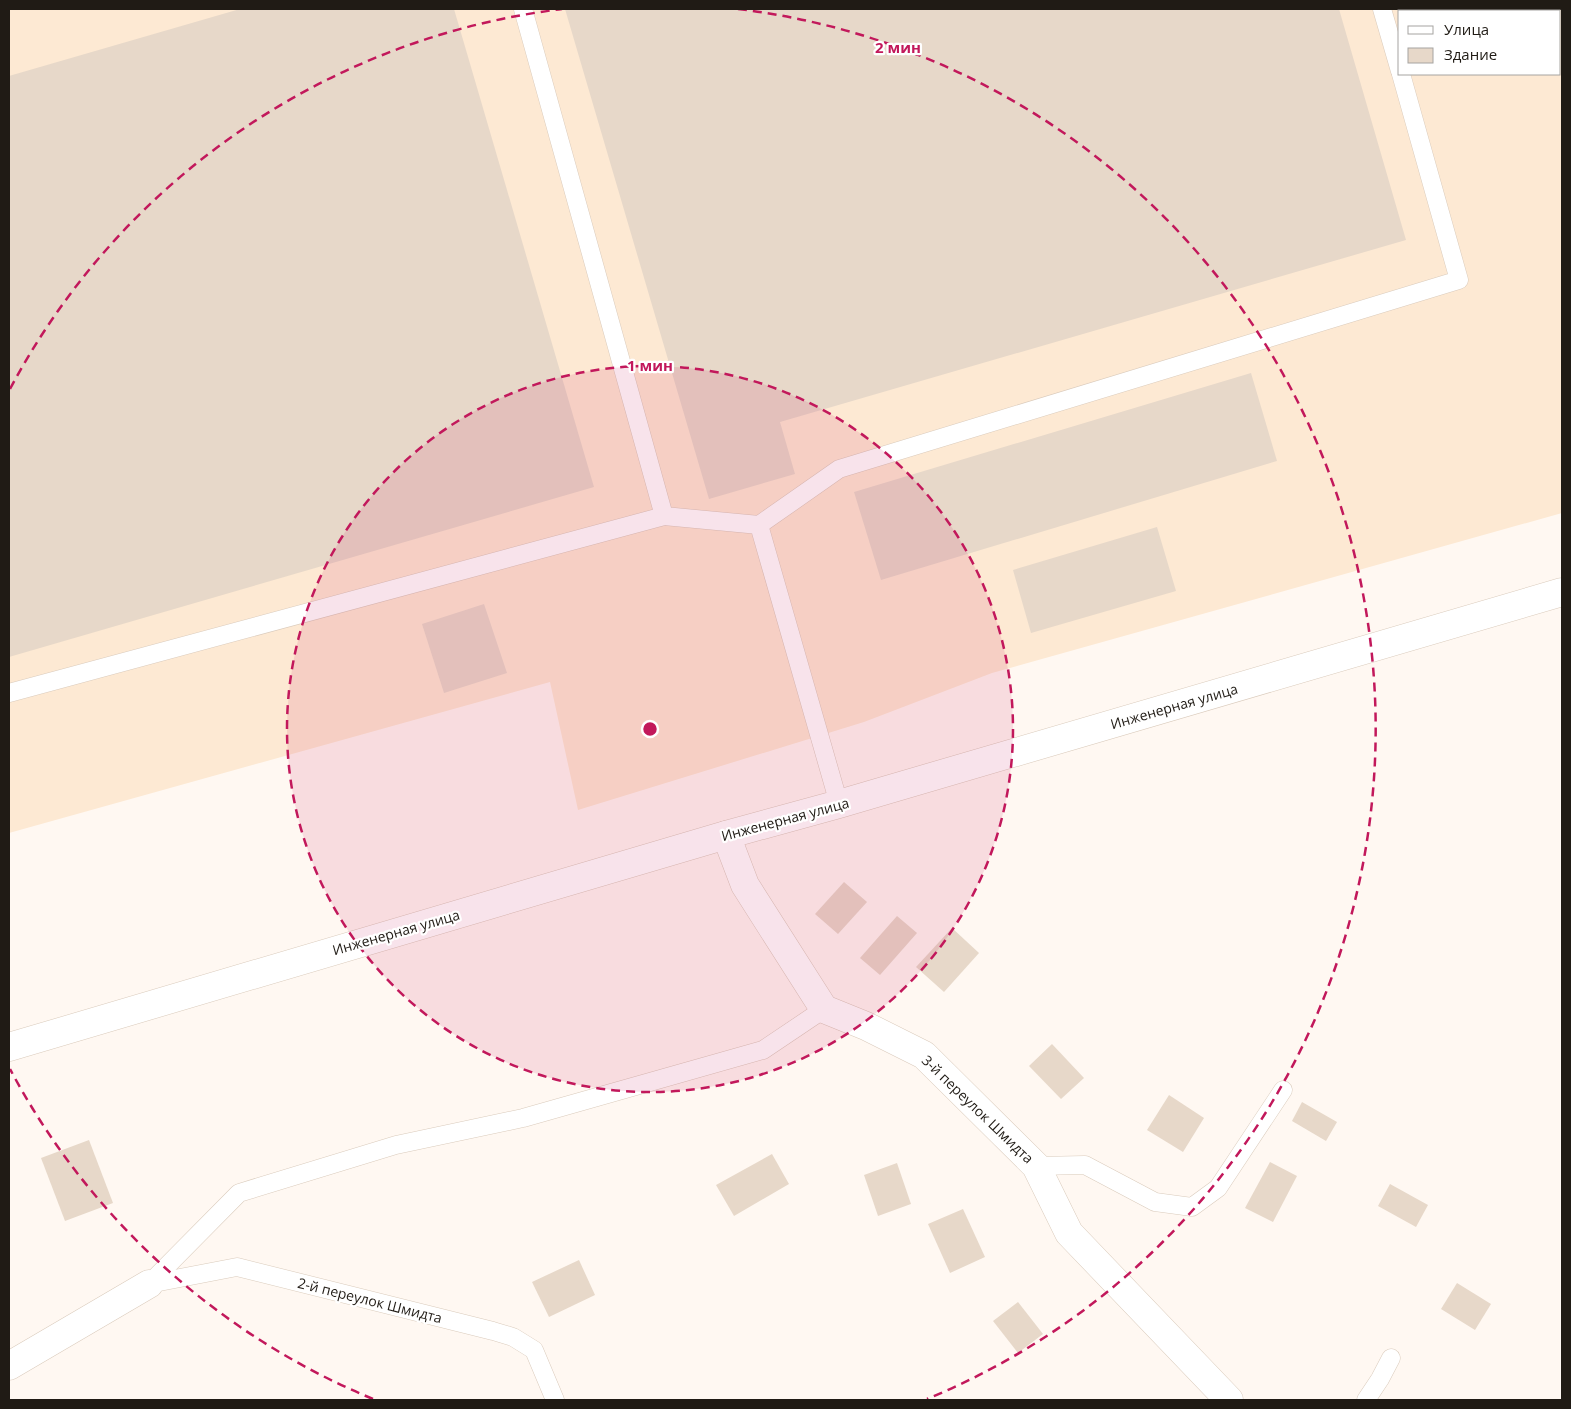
<svg xmlns="http://www.w3.org/2000/svg" width="1571" height="1409" font-family="'Open Sans',sans-serif">
<style>
.built{fill:#fde9d3;fill-rule:evenodd}
.building{fill:#e7d8c9}
.lines{fill:none;stroke-linecap:round;stroke-linejoin:round}
.service-casing{stroke:#dacbbc;stroke-width:19}
.minor-casing{stroke:#dacbbc;stroke-width:29}
.tertiary-casing{stroke:#dacbbc;stroke-width:29}
.service{stroke:#fff;stroke-width:18}
.minor{stroke:#fff;stroke-width:28}
.tertiary{stroke:#fff;stroke-width:28}
.ring{fill:none;stroke:#c2185b;stroke-width:2.5;stroke-dasharray:9 6}
.labels{text-anchor:middle;dominant-baseline:central;stroke-width:4.5;stroke-linejoin:round;paint-order:stroke}
.street-label{font-size:14px;fill:#201b15;stroke:#fff}
.centre{fill:#c2185b;stroke:#fff;stroke-width:2.5}
.ring-label{font-size:15px;text-anchor:middle;font-weight:bold;fill:#c2185b;stroke:#fff;stroke-width:4.5;stroke-linejoin:round;paint-order:stroke}
</style>
<rect width="100%" height="100%" fill="#fff8f2"/>
<path class="built" d="M9,9h1553v504l-570,160 -128,49 -286,88 -28,-128 -541,151zM1400,11h160v63h-160z"/>
<g class="building">
<path d="M240,9h214l140,478 -585,170v-581z"/>
<path d="M565,9h774l67,231 -626,182 15,52 -86,25z"/>
<path d="M1251,373l26,88 -396,119 -27,-88z"/>
<path d="M1157,527l19,64 -145,42 -18,-63z"/>
<path d="M484,604l23,69 -63,20 -22,-69z"/>
<path d="M844,882l23,20 -29,32 -23,-20z"/>
<path d="M897,916l20,17 -37,42 -20,-17z"/>
<path d="M952,928l27,25 -35,39 -28,-25z"/>
<path d="M1052,1044l32,34 -23,21 -32,-33z"/>
<path d="M1169,1095l35,23 -21,34 -36,-22z"/>
<path d="M1302,1102l35,20 -11,19 -34,-20z"/>
<path d="M89,1140l24,63 -48,18 -24,-63z"/>
<path d="M772,1154l17,30 -55,32 -18,-31z"/>
<path d="M1270,1162l27,14 -24,46 -28,-14z"/>
<path d="M897,1163l14,41 -33,12 -14,-41z"/>
<path d="M1390,1184l38,21 -12,22 -38,-21z"/>
<path d="M963,1209l22,48 -35,16 -22,-49z"/>
<path d="M579,1260l16,35 -46,22 -17,-35z"/>
<path d="M1457,1283l34,21 -16,26 -34,-21z"/>
<path d="M1018,1302l25,32 -25,19 -25,-32z"/>
</g>
<g class="lines">
<g class="service-casing">
<g id="service">
<path d="M523,9l141,507 95,9 80,279"/>
<path d="M1382,9l18,62"/>
<path d="M759,525l80,-56 620,-189 -58,-206"/>
<path d="M9,693l655,-177"/>
<path d="M1036,1166l49,-1 70,37 37,5 26,-19 65,-98"/>
<path d="M149,1284l90,-91 157,-48 127,-27 240,-68 61,-41"/>
<path d="M149,1284l88,-17 256,64 20,6 21,13 21,50"/>
<path d="M1366,1400l14,-21 11,-21"/>
</g>
</g>
<g class="minor-casing">
<g id="minor">
<path d="M726,835l19,50 79,124 42,17 58,29 112,111 33,67 160,167"/>
<path d="M9,1366l140,-82"/>
</g>
</g>
<g class="tertiary-casing">
<path id="tertiary" d="M9,1047l717,-212 113,-31 723,-212"/>
</g>
<use href="#service" class="service"/>
<use href="#minor" class="minor"/>
<use href="#tertiary" class="tertiary"/>
</g>
<circle cx="650" cy="729" r="363" fill="#c2185b" fill-opacity=".12"/>
<g class="ring">
<circle cx="650" cy="729" r="363"/>
<path d="M373 1399A725 725 0 0 1 10 1069M10 389A725 725 0 0 1 562 9M738 9A725 725 0 0 1 927 1399"/>
</g>
<g class="labels">
<g class="street-label">
<text transform="translate(1174 706) rotate(-16)">Инженерная улица</text>
<text transform="translate(785 819) rotate(-15)">Инженерная улица</text>
<text transform="translate(396 932) rotate(-16)">Инженерная улица</text>
<text transform="translate(978 1109) rotate(44)">3-й переулок Шмидта</text>
<text transform="translate(370 1300) rotate(14)">2-й переулок Шмидта</text>
</g>
</g>
<circle cx="650" cy="729" r="8" class="centre"/>
<g class="ring-label">
<text x="898" y="53">2 мин</text>
<text x="650" y="371">1 мин</text>
</g>
<rect width="1571" height="1409" fill="none" stroke="#201b15" stroke-width="20"/>
<rect x="1398" y="10" width="162" height="65" fill="#ffffff" stroke="#a6a4a1"/>
<rect x="1408" y="26" width="25" height="8" fill="#ffffff" stroke="#a6a4a1"/>
<text x="1444" y="35" font-size="15" fill="#201b15">Улица</text>
<rect x="1408" y="48" width="25" height="15" fill="#e7d8c9" stroke="#a6a4a1"/>
<text x="1444" y="60" font-size="15" fill="#201b15">Здание</text>
</svg>
